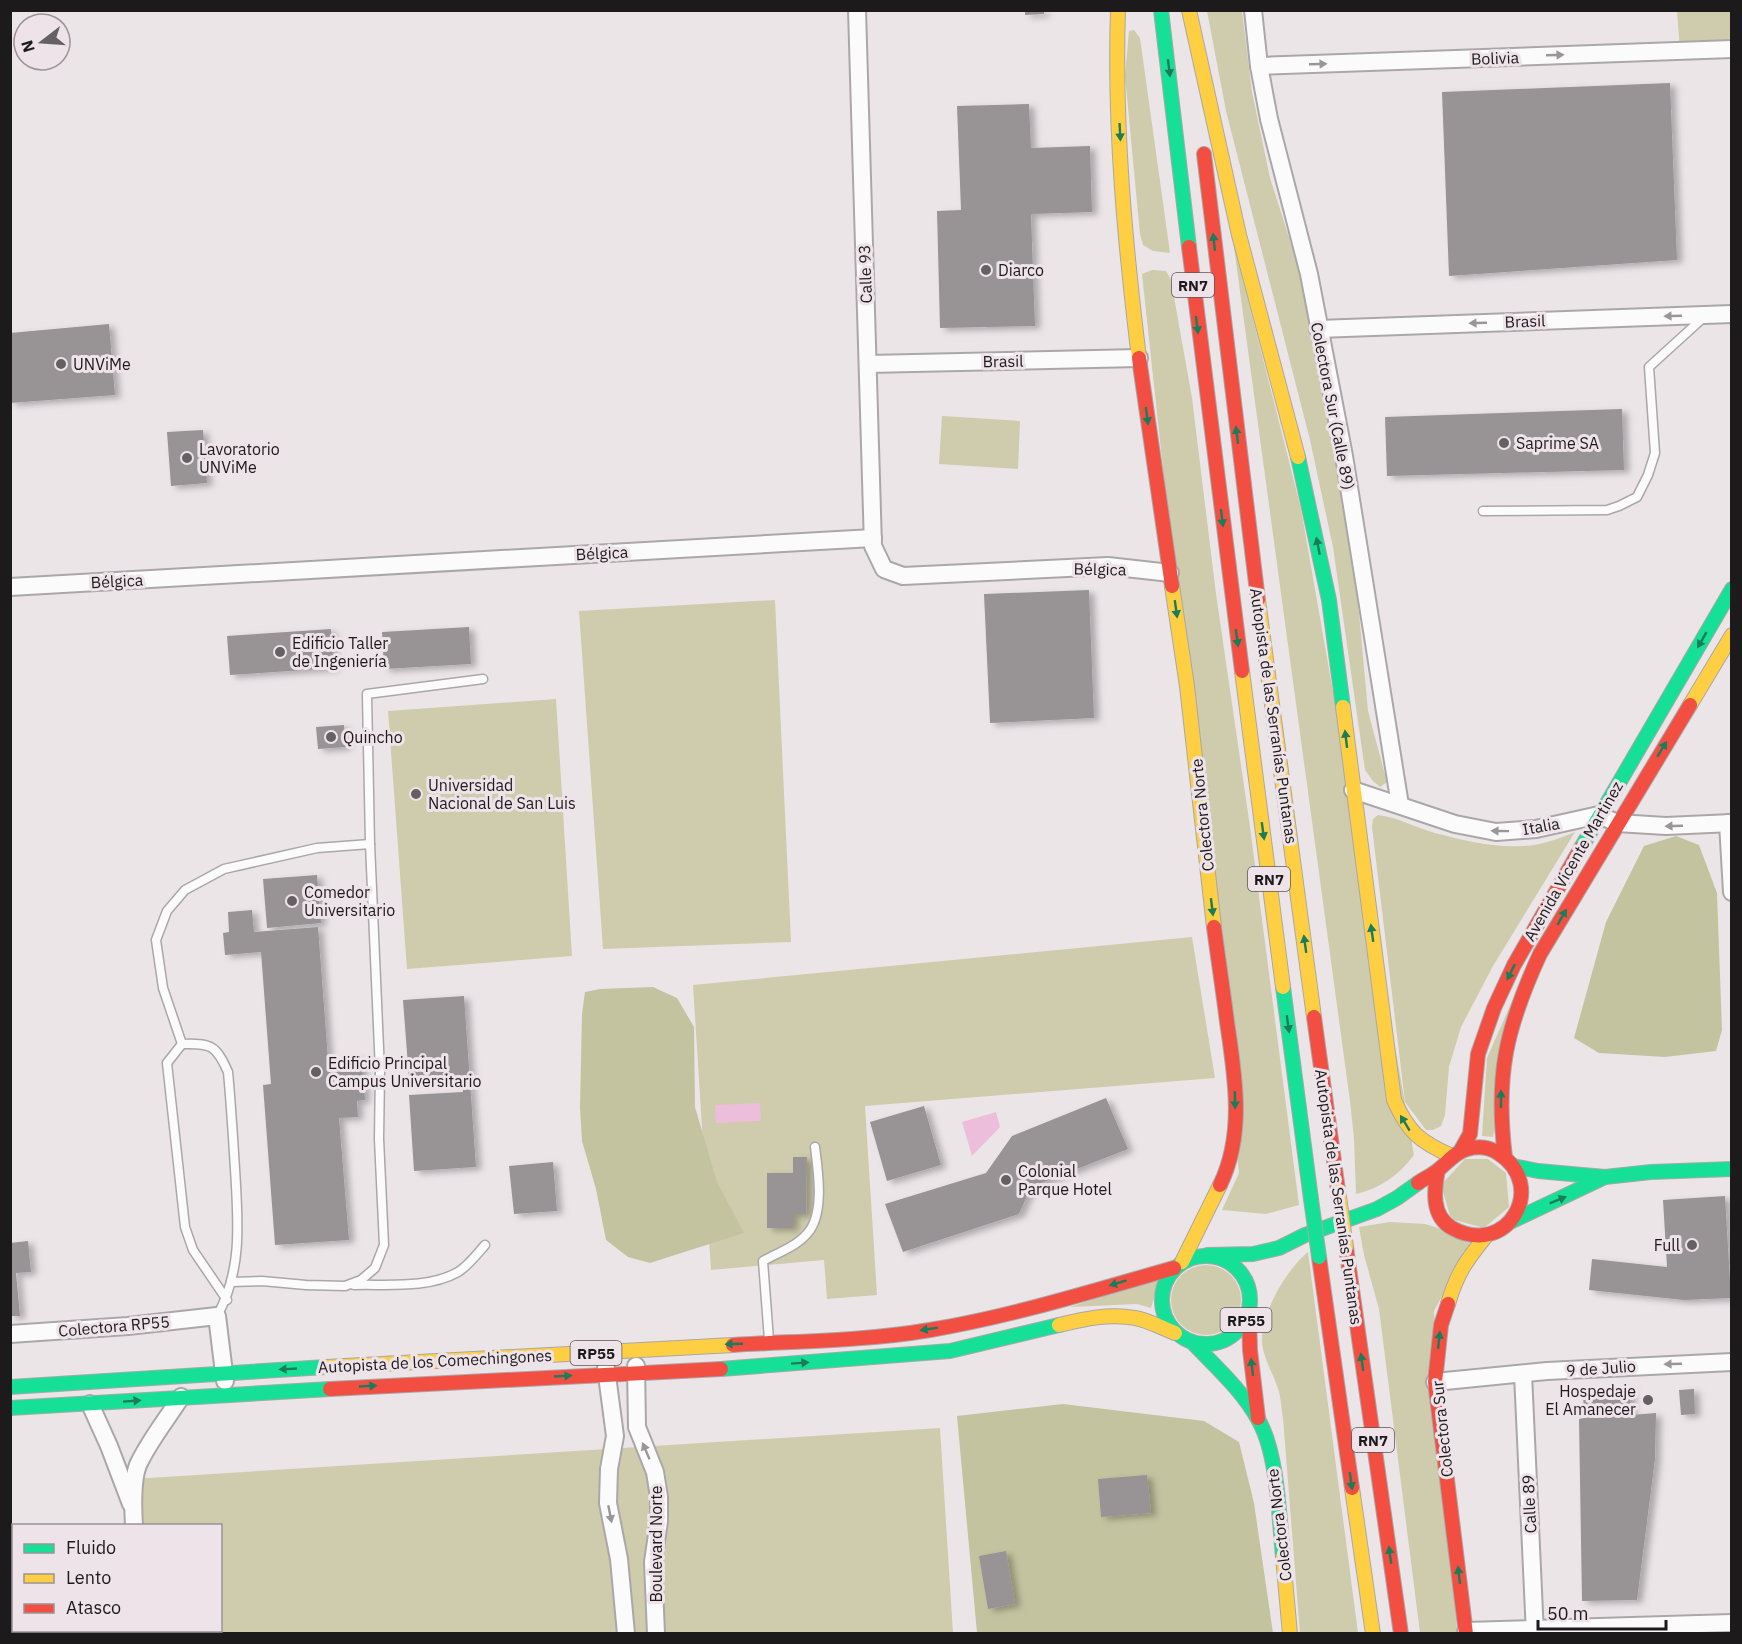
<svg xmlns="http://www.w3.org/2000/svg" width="1742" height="1644" font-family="'IBM Plex Sans',sans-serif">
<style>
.green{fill:#ceccac}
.forest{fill:#c4c3a0}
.water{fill:#ecbedb}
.building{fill:#989496;filter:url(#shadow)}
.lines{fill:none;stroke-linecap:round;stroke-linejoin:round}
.lane-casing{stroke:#aba7a9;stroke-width:11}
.street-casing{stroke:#aba7a9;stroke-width:20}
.fast-casing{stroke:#aba7a9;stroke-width:16}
.slow-casing{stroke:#aba7a9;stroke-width:16}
.jam-casing{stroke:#aba7a9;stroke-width:16}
.lane{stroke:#fcfbfc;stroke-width:8}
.street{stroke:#fcfbfc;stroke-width:16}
.fast{stroke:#16e098;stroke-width:14}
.slow{stroke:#ffcf43;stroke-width:14}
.jam{stroke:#f24e42;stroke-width:14}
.fast-bridge-casing{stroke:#aba7a9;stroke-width:16;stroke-linecap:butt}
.slow-bridge-casing{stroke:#aba7a9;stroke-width:16;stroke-linecap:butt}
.fast-bridge{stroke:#16e098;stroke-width:14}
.slow-bridge{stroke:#ffcf43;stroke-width:14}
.oneway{fill:#989697}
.oneway2{fill:#1a7d5a}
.poi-dot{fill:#656163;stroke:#ede3e9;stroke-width:2}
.labels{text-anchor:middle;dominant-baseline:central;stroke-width:6;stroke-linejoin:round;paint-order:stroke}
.shield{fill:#ede3e9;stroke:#5b565a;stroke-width:1.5}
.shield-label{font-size:15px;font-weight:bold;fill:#1d1a1c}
.street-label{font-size:16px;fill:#1d1a1c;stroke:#ede3e9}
.poi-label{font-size:16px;fill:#1d1a1c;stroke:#ede3e9;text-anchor:start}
</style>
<defs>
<filter id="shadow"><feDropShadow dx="5.5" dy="3" stdDeviation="3" flood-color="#0004"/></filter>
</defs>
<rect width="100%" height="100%" fill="#ebe5e8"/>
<g class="green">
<path d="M1207,11h35l10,81 18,86 33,103 18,89 36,221 11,120 19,71 -7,5 -7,-6 -8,-11 -32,-223 -23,-107 -84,-329z"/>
<path d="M1677,11h54v38l-51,2z"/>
<path d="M1134,30l6,8 30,215 -17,-2 -10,-6 -3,-11 -15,-158 4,-45z"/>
<path d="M1233,240l68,269 113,646c-15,20 -33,33 -58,39l-2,-55 -4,-38z"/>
<path d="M1152,270l14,1 5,9 21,118 24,196 34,233 49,378 -33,9 -44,-4 17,-37 -97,-899z"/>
<path d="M942,416l78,5 -2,48 -79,-5z"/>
<path d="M775,600l16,342 -188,7 -24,-338z"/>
<path d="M556,699l16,257 -165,13 -19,-258z"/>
<path d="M1378,815c20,2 38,13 57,18 27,7 59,15 87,13 18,0 36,-7 53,-14l-82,134 -32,61 -12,40 -4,48 -4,11 -8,4h-7l-21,-28 -33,-275 1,-8z"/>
<path d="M1192,937l23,141 -350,28 12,189 -50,4 -3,-39 -113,10 -18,-285z"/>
<path d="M1518,988l-25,149 -11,-1 5,-78z"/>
<path d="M1465,1159h23l18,14 3,34 -25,21 -33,-9 -10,-34z"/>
<path d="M1390,1222l35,2 17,5 28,15 -36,67 23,322h-37l-41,-324 -15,-54 -5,-28z"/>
<path d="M1308,1252l50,381h-58l-17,-215c-2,-11 -2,-23 -6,-32 -5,-15 -14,-29 -15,-44 -1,-29 24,-72 46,-90z"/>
<circle cx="1206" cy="1300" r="35"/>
<path d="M1160,1278l-9,30 -14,-4 -67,3z"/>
<path d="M940,1428l13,205h-810v-2l77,-1v-104l-84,-1 -3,-46z"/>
</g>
<g class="forest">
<path d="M1676,836l23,9 18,48 5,137 -6,21 -51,6 -66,-4 -25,-15 32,-116 38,-76z"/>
<path d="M653,987l24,11 17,29 1,80 22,75 27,51 -94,30 -22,-6 -22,-17 -10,-51 -14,-48 -2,-33 2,-94 3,-22 15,-3z"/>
<path d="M1063,1404l141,17 35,21 15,61 19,130h-296l-20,-217z"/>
</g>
<g class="water">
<path d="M760,1103l1,18 -45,2 -1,-18z"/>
<path d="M996,1112l4,15 -28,29 -10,-34z"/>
</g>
<g class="building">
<path d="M1025,10h19v4l-19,1z"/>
<path d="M1670,83l7,177 -228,16 -7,-184z"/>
<path d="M1029,104l2,44 59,-2 2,66 -61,2 4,112 -95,2 -3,-117 24,-1 -4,-104z"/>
<path d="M109,324l6,71 -105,8v-70z"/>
<path d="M1622,409l2,61 -237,6 -2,-59z"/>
<path d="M203,430l4,53 -36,3 -4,-54z"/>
<path d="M1089,590l5,128 -104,5 -6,-129z"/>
<path d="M469,627l2,37 -87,5 -2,-37z"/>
<path d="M331,629l3,39 -104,7 -3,-39z"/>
<path d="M344,725l2,22 -28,2 -2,-22z"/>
<path d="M317,875l4,48 -54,5 -4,-49z"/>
<path d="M252,910l2,22 64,-5 10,132 33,-3 4,44 -8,1 1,16 -19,1 10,122 -74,5 -12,-160 8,-1 -10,-132 -36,3 -2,-22 6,-1 -1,-20z"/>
<path d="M464,996l12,171 -62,4 -5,-76 54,-3 -1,-17 -53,4 -6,-79z"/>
<path d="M1106,1098l22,51 -97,38 -12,27 -116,38 -18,-48 101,-31 26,-37z"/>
<path d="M924,1106l17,59 -54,16 -17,-59z"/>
<path d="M793,1157h14l-1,57h-13v14h-26v-55h26z"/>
<path d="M553,1162l4,49 -43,3 -5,-48z"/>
<path d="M1725,1196l6,102 -47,2 -95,-10 3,-31 75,8 -4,-67z"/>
<path d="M28,1241l3,31 -15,1 4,43h-10v-73z"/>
<path d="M1630,1388l1,27 25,-2 -1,46 -18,141 -55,1 -3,-182 5,-1 -1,-27z"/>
<path d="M1694,1389l1,25 -14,1 -2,-25z"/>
<path d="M1147,1475l4,38 -50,4 -3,-38z"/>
<path d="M1006,1551l9,53 -27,5 -9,-53z"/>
</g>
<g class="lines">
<g class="lane-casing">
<g id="lane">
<path d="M1483,511l124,-1 12,-4 18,-9 11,-22 7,-22 -6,-86 55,-50"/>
<path d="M182,1044l-19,-56 -7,-48 11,-29 18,-21 39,-21 93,-21 53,-4"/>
<path d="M231,1282l31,-1 44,4 39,1 16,-6 14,-12 9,-23 -5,-106 1,-68 -10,-227 -3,-150 116,-15"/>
<path d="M354,1285c33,-1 74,4 104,-13 10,-6 19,-18 27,-27"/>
<path d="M217,1316c26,-46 21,-96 18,-147 -2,-32 -4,-65 -7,-97 -12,-27 -17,-29 -46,-28l-15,19 18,164 8,23 34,50"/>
<path d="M769,1340l-6,-79c16,-9 37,-16 47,-31 14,-20 8,-60 5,-83"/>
</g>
</g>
<g class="street-casing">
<g id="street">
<path d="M857,10l16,536 11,23 19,7 205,-10 62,7"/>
<path d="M1253,10l6,56 10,53 40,155 35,182 56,349"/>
<path d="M1259,66l473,-17"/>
<path d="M1318,329l414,-15"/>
<path d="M868,364l271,-6"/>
<path d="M10,587l863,-49"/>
<path d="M1353,790l102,34 41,8 40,-3 63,-14 18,8 49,3 66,-3"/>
<path d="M1728,823l4,69"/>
<path d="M10,1334l118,-8 89,-10 8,65"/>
<path d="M636,1366l1,61 18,45 4,25v24l-6,41 3,72"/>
<path d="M606,1368l9,68 -6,33 -1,34 11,56 7,75"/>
<path d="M1523,1374l12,260"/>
<path d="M1435,1382l112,-11 185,-9"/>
<path d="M90,1404l19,42 22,58"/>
<path d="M134,1526c-1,-17 -2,-46 4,-61 11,-24 29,-46 43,-68"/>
<path d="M142,1630v4"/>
<path d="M1466,1631l266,-8"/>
</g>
</g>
<g class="fast-casing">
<g id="fast">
<path d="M1161,10l28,237"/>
<path d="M1298,457l31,143 14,107"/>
<path d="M1581,848l151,-259"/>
<path d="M1283,987l28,212"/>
<path d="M1513,1166l25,5 67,6 46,-5 81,-3"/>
<path d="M1510,1222l95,-45"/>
<path d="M1207,1255l46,-1 26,-6 26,-13 72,-26 20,-11 21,-15"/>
<circle cx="1206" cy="1300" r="44"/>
<path d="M1193,1343c23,24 50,48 66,78 19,34 20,97 24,136"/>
<path d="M721,1369l229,-18 109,-26"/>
<path d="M10,1387l316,-20"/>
<path d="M10,1408l320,-19"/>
</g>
</g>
<g class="slow-casing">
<g id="slow">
<path d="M1118,10c-4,116 7,233 21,348"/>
<path d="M1189,10l50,225 59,222"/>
<path d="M1172,586l15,100 27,241"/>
<path d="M1258,600l56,417"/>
<path d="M1242,671l41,316"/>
<path d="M1690,705l42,-70"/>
<path d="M1343,707l51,393c14,32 26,42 58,56"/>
<path d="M1182,1262l38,-77"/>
<path d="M1448,1304c9,-31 18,-43 38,-68"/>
<path d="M1059,1325c25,-6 51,-12 76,-7 13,2 27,10 40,15"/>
<path d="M326,1367l407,-22"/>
<path d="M1352,1488l21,146"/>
<path d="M1283,1557l7,77"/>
</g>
</g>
<g class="jam-casing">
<g id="jam">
<path d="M1204,154l54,446"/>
<path d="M1189,247l53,424"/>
<path d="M1139,358l33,228"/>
<path d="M1214,927c4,31 9,63 13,95 8,54 18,112 -7,163"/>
<path d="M1314,1017l24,173"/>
<path d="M1461,1150l9,-16 8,-80 16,-46 20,-43 67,-117"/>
<path d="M1505,1157c-10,-82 1,-129 35,-203l150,-249"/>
<path d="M1418,1183c5,-4 11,-6 16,-10 12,-8 19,-20 33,-24 11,-3 22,-2 31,4 51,32 10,106 -46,75 -21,-12 -18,-38 -14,-58"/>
<path d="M1346,1247l55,387"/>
<path d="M1319,1257l33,231"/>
<path d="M1448,1304l-7,21 -6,57 31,252"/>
<path d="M1249,1314l1,36 8,68"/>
<path d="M733,1345c65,-4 132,-4 197,-15 83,-14 163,-39 244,-62"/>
<path d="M330,1389l391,-20"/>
</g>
</g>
<use href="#lane" class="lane"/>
<use href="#street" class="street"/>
<use href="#fast" class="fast"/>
<use href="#slow" class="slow"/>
<use href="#jam" class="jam"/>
<g class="fast-bridge-casing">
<path id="fast-bridge" d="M1311,1199l8,58"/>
</g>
<g class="slow-bridge-casing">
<path id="slow-bridge" d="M1338,1190l8,57"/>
</g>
<use href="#fast-bridge" class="fast-bridge"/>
<use href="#slow-bridge" class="slow-bridge"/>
</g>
<defs><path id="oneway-solid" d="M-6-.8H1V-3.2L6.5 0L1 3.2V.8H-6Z" transform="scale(1.5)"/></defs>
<g class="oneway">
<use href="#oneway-solid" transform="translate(1555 55) rotate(-2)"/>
<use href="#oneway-solid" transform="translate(1318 64) rotate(-2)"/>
<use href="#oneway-solid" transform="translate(1673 316) rotate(178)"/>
<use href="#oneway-solid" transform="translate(1478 323) rotate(178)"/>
<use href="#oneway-solid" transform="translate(1674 826) rotate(178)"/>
<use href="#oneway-solid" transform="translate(1500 831) rotate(-179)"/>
<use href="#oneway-solid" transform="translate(1673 1364) rotate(178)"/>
<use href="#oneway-solid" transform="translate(646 1451) rotate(-113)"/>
<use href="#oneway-solid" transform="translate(610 1514) rotate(79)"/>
</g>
<g class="oneway2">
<use href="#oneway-solid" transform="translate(1169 68) rotate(83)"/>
<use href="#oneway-solid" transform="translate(1120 132) rotate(87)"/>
<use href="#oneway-solid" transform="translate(1214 242) rotate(-96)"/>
<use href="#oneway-solid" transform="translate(1197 325) rotate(83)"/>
<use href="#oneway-solid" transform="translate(1147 416) rotate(82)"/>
<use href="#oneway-solid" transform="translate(1237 435) rotate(-97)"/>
<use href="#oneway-solid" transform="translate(1222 518) rotate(83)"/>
<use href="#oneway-solid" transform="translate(1318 546) rotate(-101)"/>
<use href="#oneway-solid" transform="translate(1176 609) rotate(82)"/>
<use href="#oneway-solid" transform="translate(1237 638) rotate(82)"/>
<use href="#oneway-solid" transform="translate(1702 640) rotate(120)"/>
<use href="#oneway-solid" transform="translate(1346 739) rotate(-97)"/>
<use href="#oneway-solid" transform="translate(1662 749) rotate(-59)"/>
<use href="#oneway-solid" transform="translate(1263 831) rotate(82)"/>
<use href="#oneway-solid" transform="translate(1212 907) rotate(83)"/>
<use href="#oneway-solid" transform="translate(1562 917) rotate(-60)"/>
<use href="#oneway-solid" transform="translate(1372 933) rotate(-98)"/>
<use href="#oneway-solid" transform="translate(1305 944) rotate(-98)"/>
<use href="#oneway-solid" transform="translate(1511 972) rotate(116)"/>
<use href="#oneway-solid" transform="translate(1288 1024) rotate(82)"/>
<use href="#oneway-solid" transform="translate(1501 1099) rotate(-90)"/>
<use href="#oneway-solid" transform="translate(1235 1100) rotate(89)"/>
<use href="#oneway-solid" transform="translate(1405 1123) rotate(-121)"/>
<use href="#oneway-solid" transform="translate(1558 1200) rotate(-22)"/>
<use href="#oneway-solid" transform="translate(1118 1283) rotate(163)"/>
<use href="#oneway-solid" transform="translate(929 1329) rotate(171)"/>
<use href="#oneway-solid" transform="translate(1439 1340) rotate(-84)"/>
<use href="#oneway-solid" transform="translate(734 1344) rotate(178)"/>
<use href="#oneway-solid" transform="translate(1362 1362) rotate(-98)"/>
<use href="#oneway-solid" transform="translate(800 1363) rotate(-4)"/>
<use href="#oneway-solid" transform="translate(1252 1367) rotate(-97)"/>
<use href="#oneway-solid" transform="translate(288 1369) rotate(177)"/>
<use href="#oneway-solid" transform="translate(563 1376) rotate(-3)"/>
<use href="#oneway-solid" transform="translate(368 1386) rotate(-3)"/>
<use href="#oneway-solid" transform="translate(132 1401) rotate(-4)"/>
<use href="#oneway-solid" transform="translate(1351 1481) rotate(82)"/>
<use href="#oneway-solid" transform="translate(1390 1555) rotate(-98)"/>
<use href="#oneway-solid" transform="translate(1459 1575) rotate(-97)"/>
</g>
<g class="poi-dot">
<circle cx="986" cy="270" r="6"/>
<circle cx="61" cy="364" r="6"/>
<circle cx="1504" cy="443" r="6"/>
<circle cx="187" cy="458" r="6"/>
<circle cx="280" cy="652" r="6"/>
<circle cx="331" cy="737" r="6"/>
<circle cx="416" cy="794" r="6"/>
<circle cx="292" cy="901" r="6"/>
<circle cx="316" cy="1072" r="6"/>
<circle cx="1006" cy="1180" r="6"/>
<circle cx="1692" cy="1245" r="6"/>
<circle cx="1648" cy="1400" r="6"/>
</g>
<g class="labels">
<g class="shield">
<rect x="1172" y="273" width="42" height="24" rx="4.5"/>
<rect x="1248" y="867" width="42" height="24" rx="4.5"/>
<rect x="1220.5" y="1308" width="51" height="24" rx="4.5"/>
<rect x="570.5" y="1341" width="51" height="24" rx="4.5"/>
<rect x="1352" y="1428" width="42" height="24" rx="4.5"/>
</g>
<g class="shield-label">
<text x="1193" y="285">RN7</text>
<text x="1269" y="879">RN7</text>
<text x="1246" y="1320">RP55</text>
<text x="596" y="1353">RP55</text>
<text x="1373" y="1440">RN7</text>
</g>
<g class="street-label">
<text transform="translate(1495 58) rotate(-2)">Bolivia</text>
<text transform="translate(865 274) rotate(-92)">Calle 93</text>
<text transform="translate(1525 321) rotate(-2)">Brasil</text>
<text transform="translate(1003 361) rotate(-1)">Brasil</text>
<text transform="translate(1333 406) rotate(79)">Colectora Sur (Calle 89)</text>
<text transform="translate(602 553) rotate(-3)">Bélgica</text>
<text transform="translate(1100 569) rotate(1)">Bélgica</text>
<text transform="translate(117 581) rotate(-3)">Bélgica</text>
<text transform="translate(1274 716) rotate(82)">Autopista de las Serranías Puntanas</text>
<text transform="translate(1202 815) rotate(-96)">Colectora Norte</text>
<text transform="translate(1541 826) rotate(-10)">Italia</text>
<text transform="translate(1573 861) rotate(-60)">Avenida Vicente Martinez</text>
<text transform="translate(1339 1197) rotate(82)">Autopista de las Serranías Puntanas</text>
<text transform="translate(114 1326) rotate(-5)">Colectora RP55</text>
<text transform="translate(435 1361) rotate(-3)">Autopista de los Comechingones</text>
<text transform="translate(1601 1368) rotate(-4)">9 de Julio</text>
<text transform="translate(1442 1429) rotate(-96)">Colectora Sur</text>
<text transform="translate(1529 1504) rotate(-93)">Calle 89</text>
<text transform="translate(1279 1525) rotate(-97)">Colectora Norte</text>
<text transform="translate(656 1544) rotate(-90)">Boulevard Norte</text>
</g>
<g class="poi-label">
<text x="998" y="270">Diarco</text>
<text x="73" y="364">UNViMe</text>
<text x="1516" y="443">Saprime SA</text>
<text x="199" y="449">Lavoratorio<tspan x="199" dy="18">UNViMe</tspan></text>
<text x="292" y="643">Edificio Taller<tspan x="292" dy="18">de Ingeniería</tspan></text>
<text x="343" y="737">Quincho</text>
<text x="428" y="785">Universidad<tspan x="428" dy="18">Nacional de San Luis</tspan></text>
<text x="304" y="892">Comedor<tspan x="304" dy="18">Universitario</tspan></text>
<text x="328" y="1063">Edificio Principal<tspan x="328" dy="18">Campus Universitario</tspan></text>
<text x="1018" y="1171">Colonial<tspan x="1018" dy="18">Parque Hotel</tspan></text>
<text x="1680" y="1245" text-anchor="end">Full</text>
<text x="1636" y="1391" text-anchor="end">Hospedaje<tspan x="1636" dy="18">El Amanecer</tspan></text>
</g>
</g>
<rect width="1742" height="1644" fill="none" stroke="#1d1a1c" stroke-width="24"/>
<rect x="12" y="1524" width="210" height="108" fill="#ede3e9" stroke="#9a9397" stroke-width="1.5"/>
<rect x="24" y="1544" width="30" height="9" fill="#16e098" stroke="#9a9397" stroke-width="1.5"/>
<text x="66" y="1554" font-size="18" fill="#1d1a1c">Fluido</text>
<rect x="24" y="1574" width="30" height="9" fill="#ffcf43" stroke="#9a9397" stroke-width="1.5"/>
<text x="66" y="1584" font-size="18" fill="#1d1a1c">Lento</text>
<rect x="24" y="1604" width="30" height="9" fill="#f24e42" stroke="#9a9397" stroke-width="1.5"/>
<text x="66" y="1614" font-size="18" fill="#1d1a1c">Atasco</text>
<g transform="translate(42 42) rotate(253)"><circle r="28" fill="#ede3e9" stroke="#9a9397" stroke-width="1.5"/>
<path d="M0-4.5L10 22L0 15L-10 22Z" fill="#656163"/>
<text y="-9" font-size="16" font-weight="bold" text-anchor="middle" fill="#1d1a1c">N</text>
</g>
<path d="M1538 1620v9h128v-9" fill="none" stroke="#1d1a1c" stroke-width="3"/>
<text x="1547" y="1620" font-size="18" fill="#1d1a1c" stroke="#ede3e9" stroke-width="4.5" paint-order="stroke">50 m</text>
</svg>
